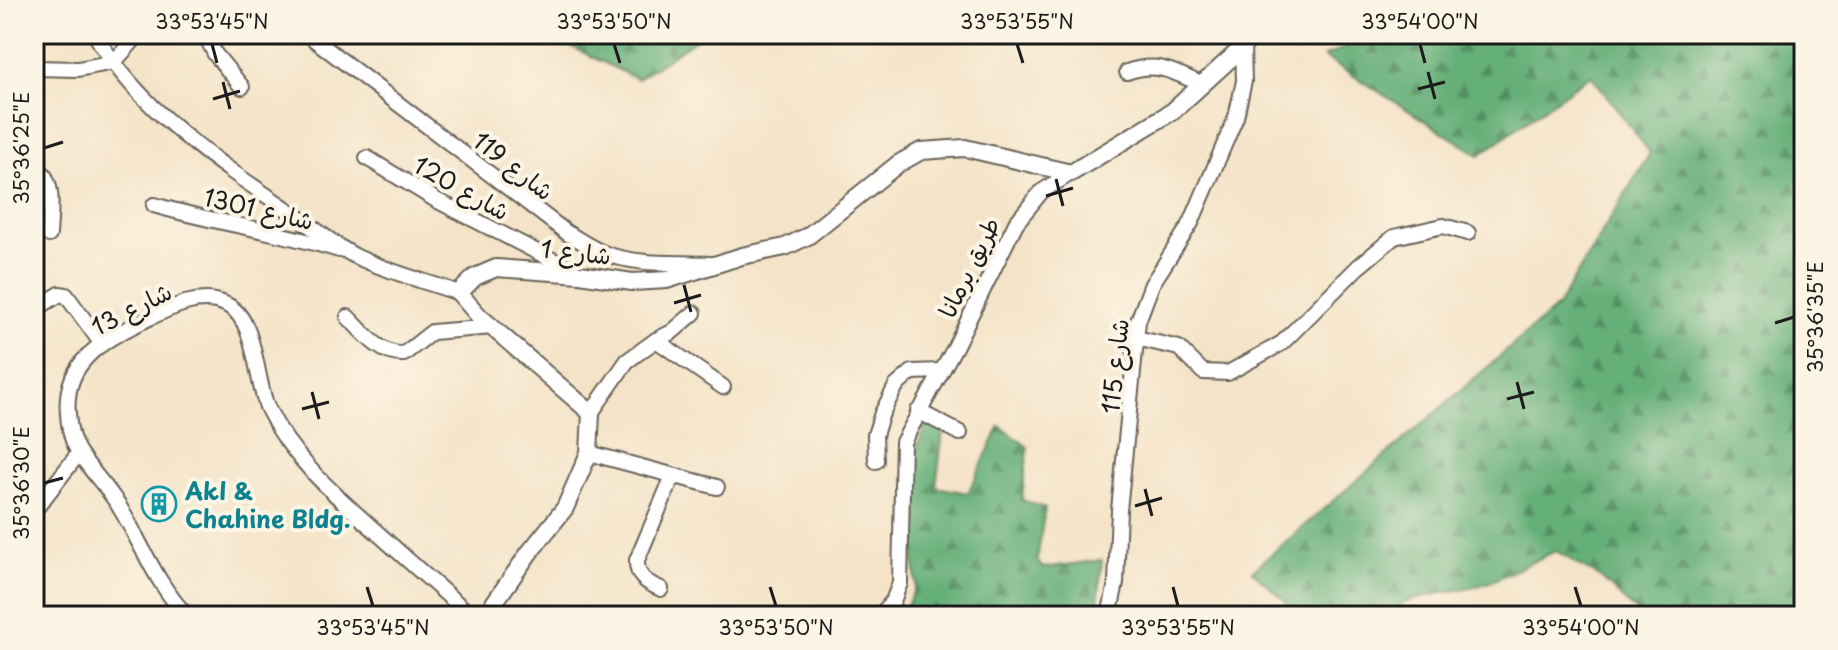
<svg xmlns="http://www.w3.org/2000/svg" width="1838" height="650" font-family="'Playpen Sans','Playpen Sans Arabic',sans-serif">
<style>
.forest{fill:url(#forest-firs);stroke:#40664a;stroke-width:2}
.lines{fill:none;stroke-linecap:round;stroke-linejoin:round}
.minor-casing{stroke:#686258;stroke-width:18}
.tertiary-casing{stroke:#686258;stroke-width:20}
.minor{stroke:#fff;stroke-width:14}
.tertiary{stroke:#fff;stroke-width:16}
.ticks{fill:none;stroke:#1c1c1c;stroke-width:3}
.labels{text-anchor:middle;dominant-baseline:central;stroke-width:8;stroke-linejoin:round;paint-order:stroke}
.street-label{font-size:24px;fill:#1c1c1c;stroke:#fcf5e5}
.culture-label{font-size:24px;font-weight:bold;fill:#0d838f;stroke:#fcf5e5;text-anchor:start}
.neatline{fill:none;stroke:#1c1c1c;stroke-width:3}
.ticks-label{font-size:20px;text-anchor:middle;fill:#1c1c1c}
</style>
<defs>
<pattern id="forest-firs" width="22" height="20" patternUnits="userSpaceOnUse" patternTransform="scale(2)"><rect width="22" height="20" fill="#65af78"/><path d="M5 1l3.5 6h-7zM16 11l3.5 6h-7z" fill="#528e62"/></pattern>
</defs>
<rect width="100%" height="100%" fill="#fcf5e5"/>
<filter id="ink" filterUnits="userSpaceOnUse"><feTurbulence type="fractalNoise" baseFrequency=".0125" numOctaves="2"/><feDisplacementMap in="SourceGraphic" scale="16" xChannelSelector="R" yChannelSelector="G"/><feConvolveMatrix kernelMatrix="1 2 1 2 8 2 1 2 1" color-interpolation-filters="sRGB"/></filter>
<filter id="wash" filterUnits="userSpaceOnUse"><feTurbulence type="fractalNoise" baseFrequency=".006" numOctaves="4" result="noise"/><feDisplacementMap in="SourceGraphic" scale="32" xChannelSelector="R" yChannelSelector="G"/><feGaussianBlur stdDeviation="1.8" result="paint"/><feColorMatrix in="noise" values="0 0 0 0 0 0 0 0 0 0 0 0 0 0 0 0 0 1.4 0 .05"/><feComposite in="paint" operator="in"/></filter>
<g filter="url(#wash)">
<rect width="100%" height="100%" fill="#f4e3c7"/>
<g class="forest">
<path d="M546,34h158l-67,45z"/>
<path d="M1372,34h432v582h-163l-39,-37 -46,-28c-23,10 -46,23 -69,32 -27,10 -83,10 -101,33h-84l-50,-45 305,-264 93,-154 -59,-78 -112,80 -155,-98z"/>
<path d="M926,423l17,9 -7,55 32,6 32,-67 28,21 -6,53 23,8 -8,53 6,7 59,-8 -5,56h-195l14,-30 -9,-111z"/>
</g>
</g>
<g filter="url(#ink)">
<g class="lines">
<g class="minor-casing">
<g id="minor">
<path d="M95,34c45,78 126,131 199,180 20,14 40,31 61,42 33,16 70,25 104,37"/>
<path d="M205,34l10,20 27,33"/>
<path d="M311,34l4,6 252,193c11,6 23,14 34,19 35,14 73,10 109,12"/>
<path d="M34,68l44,1 36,-7 25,-28"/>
<path d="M1127,72c31,-11 47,0 76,13"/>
<path d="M367,158l69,42 140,72"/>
<path d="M34,165c23,15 16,46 15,70"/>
<path d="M154,205c61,18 124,26 185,45"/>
<path d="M34,310l26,-16 6,1 36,49"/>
<path d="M348,317c15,15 33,39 56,37l28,-22 61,-5"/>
<path d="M1136,338l43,10 24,24 25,1 54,-30 76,-76 36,-30 49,-11 25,7"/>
<path d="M656,340l67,47"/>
<path d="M918,411l42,22"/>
<path d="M591,413l36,-52 29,-21 16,-8 22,-19"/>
<path d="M589,453l128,34"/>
<path d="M876,461l-1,-26 7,-22 14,-27 16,-14 29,-1"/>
<path d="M34,511l45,-58"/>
<path d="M661,589c-14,-6 -25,-12 -24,-29l36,-84"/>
<path d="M187,616c-32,-33 -46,-75 -70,-113 -11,-17 -26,-32 -37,-49 -8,-11 -11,-26 -12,-40 -5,-51 32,-72 73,-92 25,-12 58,-31 86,-17 30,14 28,76 41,104 25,52 71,89 113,127 30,27 60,54 91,80"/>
<path d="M880,616l13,-15 7,-18 3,-141 52,-95 61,-124 25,-31 30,-19"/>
<path d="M1109,616l7,-33 3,-73 19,-189 14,-37 39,-61 45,-106 8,-36 -1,-34"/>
</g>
</g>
<g class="tertiary-casing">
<path id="tertiary" d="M485,616l44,-63 36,-45 24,-55 2,-40 -112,-97 -20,-23 16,-16 21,-9 84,6 52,8 35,-2 75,-24 43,-9 23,-11 90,-72 23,-13 44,-3 106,25 102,-62 70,-64 8,-13"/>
</g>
<use href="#minor" class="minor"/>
<use href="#tertiary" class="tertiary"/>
</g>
</g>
<path class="ticks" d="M212,44l5,19M614,44l6,19M1017,44l6,19M1420,44l5,19M1428,72l7,27M223,82l7,27M1418,89l27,-7M213,99l27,-8M44,148l19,-6M1056,179l7,27M1046,196l27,-8M684,285l7,27M674,303l27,-8M1775,323l19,-6M1517,382l7,27M312,392l7,27M1507,399l27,-7M302,409l27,-7M44,483l19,-5M1145,489l7,27M1135,506l27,-8M367,587l6,19M770,587l6,19M1173,587l5,19M1575,587l6,19"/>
<defs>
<g id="building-ring" transform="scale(1.8)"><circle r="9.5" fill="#fcf5e5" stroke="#0f9aa8" stroke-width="1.5"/><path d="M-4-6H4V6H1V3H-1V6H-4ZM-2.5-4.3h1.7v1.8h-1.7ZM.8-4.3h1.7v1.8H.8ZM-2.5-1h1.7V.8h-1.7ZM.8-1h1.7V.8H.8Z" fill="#0f9aa8"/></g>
</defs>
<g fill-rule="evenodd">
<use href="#building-ring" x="159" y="504"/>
</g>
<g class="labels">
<g class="street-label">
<text transform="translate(514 165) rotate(38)">شارع 119</text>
<text transform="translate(462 187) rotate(29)">شارع 120</text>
<text transform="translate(259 208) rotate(13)">شارع 1301</text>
<text transform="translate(576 251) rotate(6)">شارع 1</text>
<text transform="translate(968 267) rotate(-64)">طريق برمانا</text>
<text transform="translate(131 308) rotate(-27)">شارع 13</text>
<text transform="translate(1114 366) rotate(-84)">شارع 115</text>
</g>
<g class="culture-label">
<text x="185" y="490">Akl &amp;<tspan x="185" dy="28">Chahine Bldg.</tspan></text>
</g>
</g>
<rect width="1838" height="650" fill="none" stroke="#fcf5e5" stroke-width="88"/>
<rect x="44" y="44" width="1750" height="562" class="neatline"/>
<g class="ticks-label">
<text x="212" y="29">33°53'45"N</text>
<text x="614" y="29">33°53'50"N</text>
<text x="1017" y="29">33°53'55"N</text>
<text x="1420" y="29">33°54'00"N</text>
<text transform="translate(22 148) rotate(-90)" y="7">35°36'25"E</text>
<text transform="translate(1816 317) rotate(-90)" y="7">35°36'35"E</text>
<text transform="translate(22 483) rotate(-90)" y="7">35°36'30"E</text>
<text x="373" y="635">33°53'45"N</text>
<text x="776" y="635">33°53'50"N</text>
<text x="1178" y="635">33°53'55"N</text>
<text x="1581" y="635">33°54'00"N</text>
</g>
</svg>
